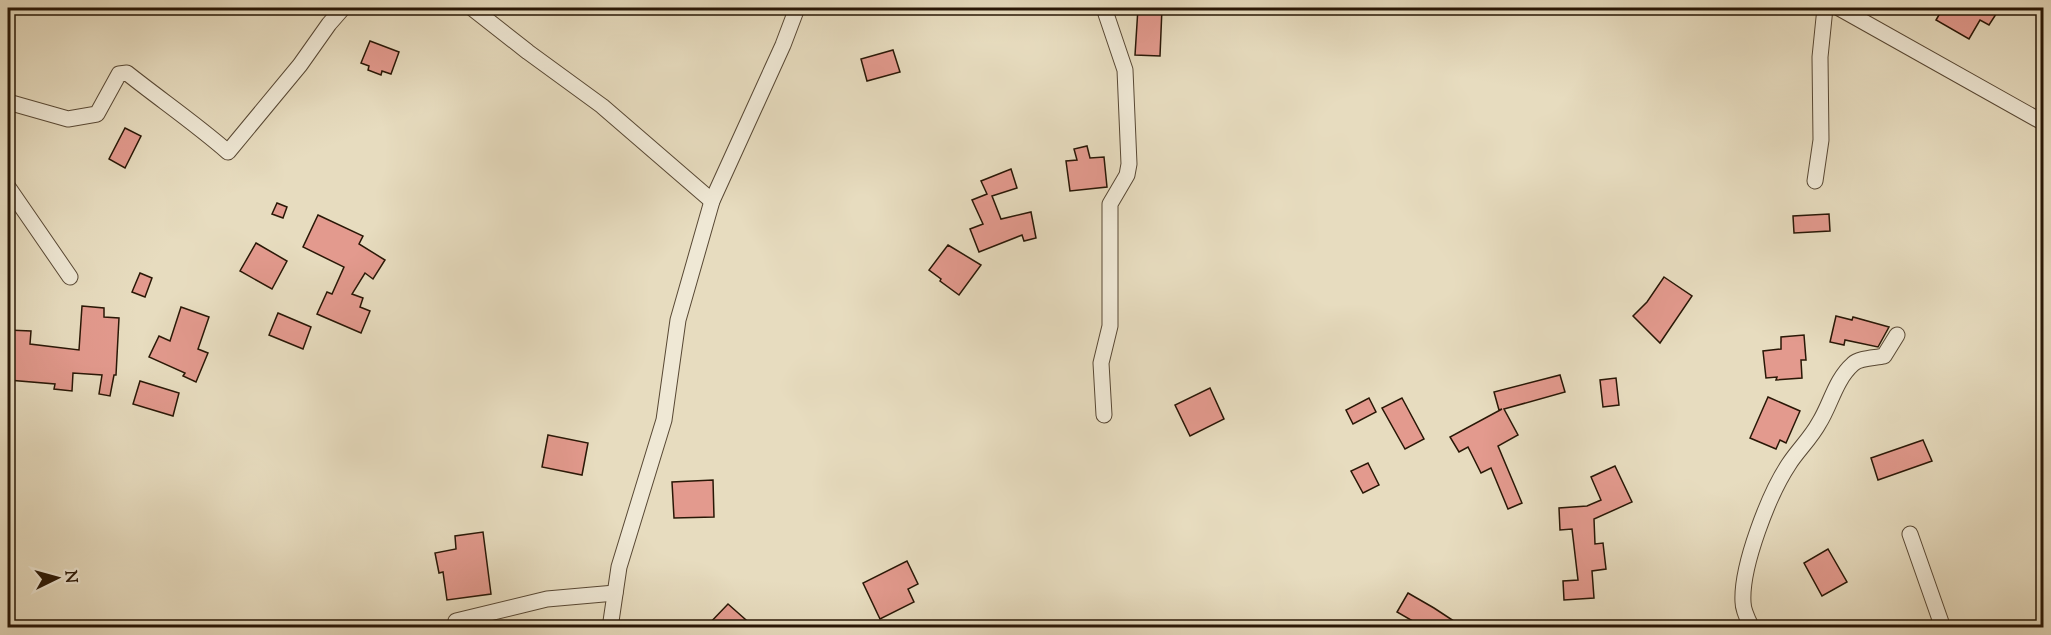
<svg xmlns="http://www.w3.org/2000/svg" width="2051" height="635" font-family="'Sorts Mill Goudy',serif">
<style>
.building{fill:#e39a8e;stroke:#291706;stroke-width:1.5}
.lines{fill:none;stroke-linecap:round;stroke-linejoin:round}
.street-casing{stroke:#584834;stroke-width:17}
.street{stroke:#efe8d5;stroke-width:15}
</style>
<rect width="100%" height="100%" fill="#e7dcbf"/>
<filter id="stains"><feTurbulence type="fractalNoise" baseFrequency=".00333" numOctaves="4"/><feColorMatrix values="0 0 0 0 .2 0 0 0 0 .09 0 0 0 0 .02 0 0 0 .5 -.17"/></filter>
<radialGradient id="worn" r=".72"><stop offset=".6" stop-color="#630" stop-opacity="0"/><stop offset="1" stop-color="#630" stop-opacity=".3"/></radialGradient>
<g class="building">
<path d="M1138,8h24l-2,48 -25,-1z"/>
<path d="M1943,8h57l-11,17 -9,-5 -11,19 -33,-19z"/>
<path d="M370,41l29,11 -8,22 -9,-3 -1,4 -13,-5 1,-4 -8,-3z"/>
<path d="M893,50l7,22 -33,9 -6,-22z"/>
<path d="M125,128l16,8 -16,32 -16,-9z"/>
<path d="M1087,146l3,12 14,-1 3,30 -37,4 -4,-30 11,-1 -3,-11z"/>
<path d="M1011,169l6,19 -25,8 9,23 30,-7 5,26 -12,3 -2,-6 -43,17 -9,-23 13,-5 -11,-24 15,-6 -6,-13z"/>
<path d="M277,203l10,4 -4,11 -11,-4z"/>
<path d="M1829,214l1,17 -36,2 -1,-17z"/>
<path d="M318,215l45,21 -4,8 26,16 -12,19 -8,-6 -13,21 11,4 -3,9 10,4 -9,22 -44,-19 10,-22 5,2 12,-27 -41,-20z"/>
<path d="M256,243l31,18 -15,28 -32,-18z"/>
<path d="M948,245l33,20 -22,30 -19,-14 1,-2 -12,-9z"/>
<path d="M140,273l12,5 -7,19 -13,-5z"/>
<path d="M1664,277l28,19 -32,47 -27,-27 14,-14z"/>
<path d="M82,306l22,2v9l15,1 -3,57h-2l-4,21 -11,-2 3,-19 -29,-2 -1,18 -18,-2 1,-5 -47,-4v-50l23,1 -1,13 49,6z"/>
<path d="M181,307l28,10 -11,32 10,4 -12,29 -13,-6 2,-3 -36,-16 10,-21 11,5z"/>
<path d="M278,313l33,14 -8,22 -34,-14z"/>
<path d="M1836,316l16,4 1,-3 36,10 -11,20 -33,-7 -1,5 -14,-3z"/>
<path d="M1804,335l2,25h-5l1,18 -26,2 1,-3 -11,1 -3,-27 18,-2v-12z"/>
<path d="M1560,375l5,17 -61,17 14,26 -20,11 24,57 -14,6 -17,-41 -10,5 -13,-26 -9,5 -9,-15 52,-28 -3,1 -5,-18z"/>
<path d="M1616,378l3,27 -16,2 -3,-27z"/>
<path d="M140,381l39,12 -6,23 -40,-12z"/>
<path d="M1210,388l14,31 -34,17 -15,-31z"/>
<path d="M1768,397l32,14 -14,32 -6,-3 -4,9 -26,-11z"/>
<path d="M1369,398l7,14 -23,12 -7,-14z"/>
<path d="M1402,398l22,41 -19,10 -23,-41z"/>
<path d="M548,435l40,8 -6,32 -40,-8z"/>
<path d="M1923,440l9,21 -54,19 -7,-22z"/>
<path d="M1368,463l11,22 -16,8 -12,-22z"/>
<path d="M1615,466l17,36 -38,17 1,25 8,-1 3,26 -14,2 2,27 -30,2 -1,-19 15,-1 -6,-51 -12,1 -1,-22 28,-2 14,-6 -10,-23z"/>
<path d="M713,480l1,37 -40,1 -2,-36z"/>
<path d="M483,532l8,62 -44,6 -4,-28 -4,1 -4,-20 21,-4 -1,-13z"/>
<path d="M1828,549l19,33 -25,14 -18,-33z"/>
<path d="M907,561l11,23 -10,5 6,13 -34,17 -17,-36z"/>
<path d="M1408,593l26,15 29,19h-40l-26,-15z"/>
<path d="M728,604l26,23h-48z"/>
</g>
<g class="lines">
<g class="street-casing">
<g id="street">
<path d="M472,8l56,44 74,54 110,95"/>
<path d="M1839,8l205,115"/>
<path d="M8,102l60,17 29,-5 22,-40 8,-1c34,27 69,51 101,79l72,-87 29,-41 14,-16"/>
<path d="M1815,181l6,-41 -1,-83 5,-49"/>
<path d="M8,187l62,90"/>
<path d="M1104,415l-3,-52 9,-37v-122l17,-29 2,-11 -4,-94 -21,-62"/>
<path d="M1910,534l33,94"/>
<path d="M456,621l91,-22 68,-6"/>
<path d="M610,628l9,-61 45,-147 14,-100 34,-119 71,-156 14,-37"/>
<path d="M1752,628c-4,-8 -9,-17 -9,-26 -2,-36 26,-108 46,-138 9,-14 22,-26 30,-41 12,-19 16,-43 34,-59 6,-6 22,-6 31,-8l13,-21"/>
</g>
</g>
<use href="#street" class="street"/>
</g>
<rect width="2051" height="635" fill="none" stroke="#e7dcbf" stroke-width="30"/>
<rect x="9" y="9" width="2033" height="617" fill="none" stroke="#291706" stroke-width="3"/>
<rect x="15" y="15" width="2021" height="605" fill="none" stroke="#291706" stroke-width="1.5"/>
<g transform="translate(57 578) rotate(85)" stroke="#efe8d5" stroke-width="4.5" paint-order="stroke">
<path d="M0-4.5L10 22L0 15L-10 22Z" fill="#291706"/>
<text y="-9" font-size="16" font-weight="bold" text-anchor="middle" fill="#291706">N</text>
</g>
<rect width="100%" height="100%" filter="url(#stains)"/>
<rect width="100%" height="100%" fill="url(#worn)"/>
</svg>
